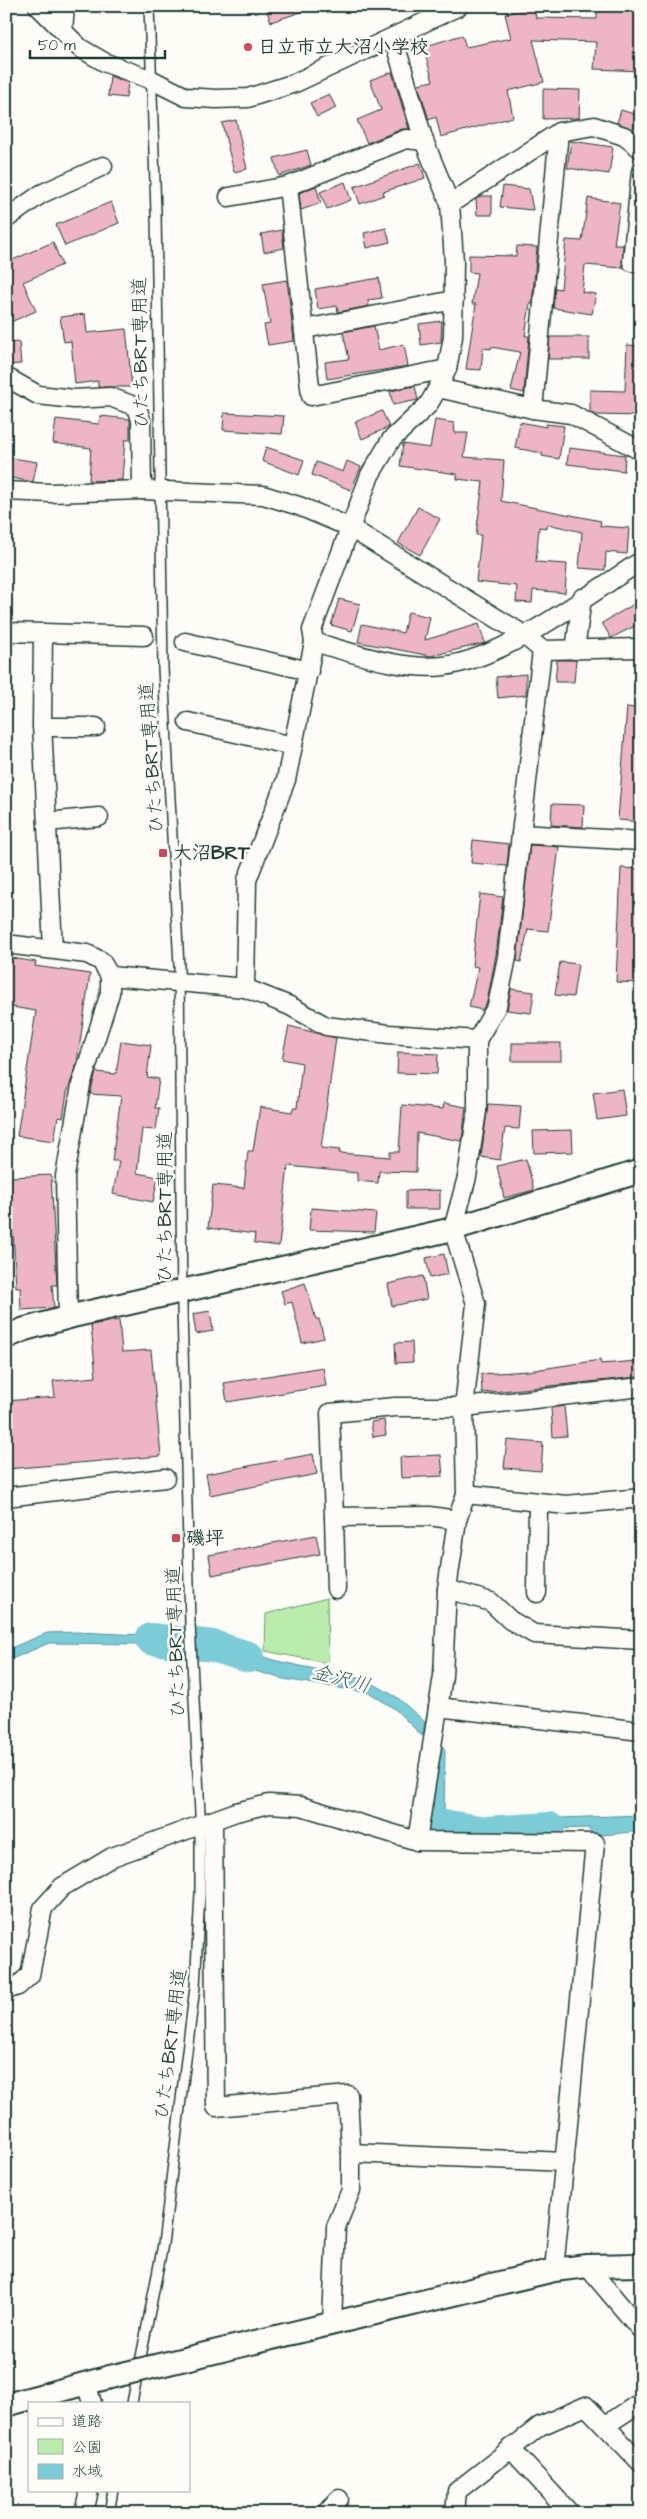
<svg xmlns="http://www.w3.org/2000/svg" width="647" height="2519" font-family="'Architects Daughter','Klee One',sans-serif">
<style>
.green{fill:#baecad;stroke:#6c9470}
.water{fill:#7cccd8;stroke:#579396}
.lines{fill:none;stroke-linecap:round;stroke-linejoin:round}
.river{stroke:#7cccd8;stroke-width:32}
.building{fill:#eeb5c5;stroke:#1f3d34}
.service-casing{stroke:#1f3d34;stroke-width:12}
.minor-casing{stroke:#1f3d34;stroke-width:21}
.tertiary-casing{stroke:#1f3d34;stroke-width:26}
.service{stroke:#fdfcf7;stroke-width:9}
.minor{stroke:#fdfcf7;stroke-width:18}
.tertiary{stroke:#fdfcf7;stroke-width:22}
.tertiary-bridge-casing{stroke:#1f3d34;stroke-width:26;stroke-linecap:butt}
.tertiary-bridge{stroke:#fdfcf7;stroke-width:22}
.poi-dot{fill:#d1495b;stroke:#fdfcf7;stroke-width:2}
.labels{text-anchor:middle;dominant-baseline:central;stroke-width:5;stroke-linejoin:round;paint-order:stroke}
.poi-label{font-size:19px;font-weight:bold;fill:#1f3d34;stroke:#fdfcf7;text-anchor:start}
.street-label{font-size:19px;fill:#1f3d34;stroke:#fdfcf7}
.water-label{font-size:20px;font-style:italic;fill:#36615d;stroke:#fdfcf7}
</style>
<rect width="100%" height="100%" fill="#fdfcf7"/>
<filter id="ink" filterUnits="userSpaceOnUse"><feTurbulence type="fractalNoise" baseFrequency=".02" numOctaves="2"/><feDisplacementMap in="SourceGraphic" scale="10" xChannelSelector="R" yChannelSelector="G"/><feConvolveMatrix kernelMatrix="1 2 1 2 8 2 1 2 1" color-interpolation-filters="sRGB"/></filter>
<g filter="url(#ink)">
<path class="green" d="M327,1598l1,65 -63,-12 1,-37z"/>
<g class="water">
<path d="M77,1632l110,5 1,10 -49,-3 -90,-1 -42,18 -1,-11 41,-17z"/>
<path d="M203,1639l74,22 90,19 31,18 27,24 -3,14 -27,-27 -25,-16 -87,-14 -76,-22z"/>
<path d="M439,1740l6,10 -1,66 8,6 189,-7v16l-48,5 -5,-8 -129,4 -23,-4 -3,-9 2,-62z"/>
</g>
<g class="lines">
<g class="river">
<path d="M151,1639l62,7 35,11"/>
<path d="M441,1825l46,7 62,-4"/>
</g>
</g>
<g class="building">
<path d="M265,6h44l1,3 -39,13z"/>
<path d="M597,6h44v65l-47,-2 2,-27 -63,-2 11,42 -36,9 5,26 -72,20 -5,-20 -7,3 -11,-36 15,-3 -10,-34 39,-12 4,12 45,-9 -6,-24 29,-6 2,10 61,1z"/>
<path d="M392,72l17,57h-7l-35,14 -10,-23 24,-10 -11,-30z"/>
<path d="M110,76l18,7 -2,15 -18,-2z"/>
<path d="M543,89l37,1 -1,28 -36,1z"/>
<path d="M329,94l7,14 -19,9 -7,-14z"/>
<path d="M621,110l16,5 -4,14 -16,-6z"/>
<path d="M236,120l11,49 -13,3 -12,-49z"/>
<path d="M571,141l42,6 -4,27 -42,-6z"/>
<path d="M307,150l4,15 -32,11 -5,-18z"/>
<path d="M420,163l5,15 -42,14 1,3 -24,9 -6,-17z"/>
<path d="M345,182l6,18 -24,9 -7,-17z"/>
<path d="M316,186l5,17 -20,7 -2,-17z"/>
<path d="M503,186l26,3 4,21 -33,-3z"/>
<path d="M481,196h11v19h-15l-1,-16z"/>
<path d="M588,198l32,5 -6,42h9l-1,23 -37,-3 -3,27 14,2 -4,20 -39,-6 2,-20 6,1 5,-49 16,1z"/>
<path d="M111,202l8,21 -54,23 -9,-21z"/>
<path d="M386,228l4,14 -23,6 -3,-15z"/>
<path d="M282,230l2,18 -20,4 -3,-18z"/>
<path d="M53,242l9,23 -39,17 13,29 -30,13v-61z"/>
<path d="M517,246l20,1 -5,57h-2l-5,32h4l-5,57 -13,-3 9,-38 -29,-5v2l-8,-1 -2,22 -15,-1 10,-65h-4l5,-31 -8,-1v-17l47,1z"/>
<path d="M379,278l3,20 -14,2 1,6 -31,6 -1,-6 -19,3 -3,-20z"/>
<path d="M287,280l7,61 -26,4 -4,-20 6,-1 -7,-40z"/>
<path d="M85,314l2,19 39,-4 6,58h-34v-6l-23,3 -4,-43 -7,1 -4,-25z"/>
<path d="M442,321l-1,21 -20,3 -2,-21z"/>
<path d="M374,326l5,24 25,-6 4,22 -81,13 -2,-17 24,-3 -6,-27z"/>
<path d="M550,337h39v22h-41z"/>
<path d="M19,342l2,22 -15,1v-22z"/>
<path d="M627,345l14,1v70l-46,-1 -5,-3v-22l35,1z"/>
<path d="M415,386l3,14 -25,5 -3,-14z"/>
<path d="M382,411l7,16 -27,12 -7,-17z"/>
<path d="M224,413l60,3 -2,18 -59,-4z"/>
<path d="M100,416l30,3v21h-5l-3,40 -33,1 2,-33 -38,-5 3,-24 43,5z"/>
<path d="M435,420l19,3 1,10h13l-4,24 40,3 -3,41 100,20 -1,5 29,2 -2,26 -21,-2 -1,18 -26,-2 3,-36 -34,-8 -1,4 -8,-1 -3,35 31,2 -2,29 -32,-3 -1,13 -16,-1 1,-16 -41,-4 5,-47h-5l7,-53 -26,-3v-5l-57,-8 3,-22 27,4z"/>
<path d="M520,422l26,5v-3l18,2 -5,33 -17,-3v-3l-27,-5z"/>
<path d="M266,447l38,13 -5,15 -37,-14z"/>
<path d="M569,448l56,7 -1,16 -57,-7z"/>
<path d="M6,457l31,5 -4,20 -27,-5z"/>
<path d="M347,461l14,6 -10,23 -39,-15 4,-13 27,10z"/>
<path d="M418,507l22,12 -20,36 -22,-12z"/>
<path d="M339,599l21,5 -8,27 -21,-6z"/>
<path d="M641,600v23l-30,15 -9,-15z"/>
<path d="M408,612l22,5 -5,23 54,-16 6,19 -54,13 -73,-14 4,-18 41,9z"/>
<path d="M557,660h19l-2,22h-19z"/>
<path d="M526,674v21l-28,3 -2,-21z"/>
<path d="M627,707l14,2v113l-23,-2z"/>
<path d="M552,804l32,1 -1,22 -32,-2z"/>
<path d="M473,840l36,4 -2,22 -36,-3z"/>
<path d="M530,845l29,2 -11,84 -20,-2 -7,33 -4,-1z"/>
<path d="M621,868l20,1 -3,114 -22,-1z"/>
<path d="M480,894l23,3 -7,58 -9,47 -5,8 -13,-3 9,-40 -6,-1z"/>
<path d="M6,957l30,5 -1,4 55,8 -13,89 -10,30 -4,25 -5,-1 -4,24 -37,-5 19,-125 -30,-5z"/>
<path d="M560,962l18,2 -5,33 -18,-2z"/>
<path d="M511,989l23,3 -3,21 -24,-3z"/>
<path d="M289,1026l47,12 -15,110 19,2 -1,3 51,4v-5h9l3,-47 41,4 1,-6 22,4 -4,34 -45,-8 -1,39 -37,-1 -1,12 -21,-2v-8l-69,-7 -9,80 -25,-3 1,-9 -47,-6 5,-43 31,3 4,-37h5l7,-44 32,5 1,-4h4l5,-45 -20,-4z"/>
<path d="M121,1041l30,4 -4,32 12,2 -4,29h4l-3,22 -14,-1 -5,44 21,4 -5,25 -40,-8 6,-33h-7l9,-65 -31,-2 6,-22 20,2z"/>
<rect x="512" y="1043" width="49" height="18"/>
<path d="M398,1052l40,2 -1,20 -40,-1z"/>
<path d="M622,1089l4,27 -29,4 -4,-27z"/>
<path d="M488,1104l33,2 -2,23 -14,-1 -5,32 -19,-3z"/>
<path d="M572,1130l1,22 -39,1 -1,-22z"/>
<path d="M526,1159l8,31 -30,8 -7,-32z"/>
<path d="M51,1175l6,110h-5l2,23 -33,2 -1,-23h-4l-6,-110z"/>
<path d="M440,1190v19h-34v-18z"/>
<path d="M311,1208l65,5 -2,19 -65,-2z"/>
<path d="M444,1254l4,20 -18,4 -4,-20z"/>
<path d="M423,1276l4,23 -35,7 -4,-22z"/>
<path d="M305,1283l11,36h3l5,19 -22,5 -10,-41 -7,2 -4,-13z"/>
<path d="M210,1311l3,20 -17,3 -3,-20z"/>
<path d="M119,1320l3,32 29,-2 10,106 -155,13v-68l49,-4 -2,-16 43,-4 -5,-52z"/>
<path d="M412,1342l1,20 -17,1 -1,-20z"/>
<path d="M600,1360l1,4 36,-3 1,16 -156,16 -1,-19 47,-3z"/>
<path d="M323,1367l3,19 -99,16 -3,-19z"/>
<path d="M564,1406l3,30 -14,1 -2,-29z"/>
<path d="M384,1420l2,15 -13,2 -2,-15z"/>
<path d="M507,1440l36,3 -2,28 -37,-3z"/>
<path d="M313,1454l4,20 -107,21 -4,-21z"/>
<path d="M441,1455l2,21 -42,2 -1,-21z"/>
<path d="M316,1535l4,19 -108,21 -3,-20z"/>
</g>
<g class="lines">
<g class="service-casing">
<g id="service">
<path d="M132,2403l31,-159 32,-257 5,-94v-80l-10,-189 -8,-317 -3,-341 -16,-298 -7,-456 -7,-206"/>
<path d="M109,2513l4,-23"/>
</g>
</g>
<g class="minor-casing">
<g id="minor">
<path d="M38,6l42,42 26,15 46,17 34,17 30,2 32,-1 47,-15 164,-77"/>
<path d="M63,31l2,-25"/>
<path d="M641,171l-9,91h9"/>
<path d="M288,186l23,210 136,-27"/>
<path d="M229,197l59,-11 118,-47 18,2"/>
<path d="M450,204l109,-72 35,-6 30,10 17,13"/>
<path d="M6,219l35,-25 62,-28"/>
<path d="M305,329l149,-29"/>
<path d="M6,377l32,18 36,4 36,-2 27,10 4,13 1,70 -91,3 -45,-2"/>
<path d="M438,388l95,21 26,-277"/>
<path d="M533,409l38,5 70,37"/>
<path d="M142,490l121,5 36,11 50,21 175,108 18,15 99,-2"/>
<path d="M6,632l37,1 -1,90 11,226"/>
<path d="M43,633l101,3"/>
<path d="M185,642l124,29"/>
<path d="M314,642l-2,-12 58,-155 21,-35 37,-35 10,-17 9,-19 6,-32 1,-76 -4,-57 -26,-63 -31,-104"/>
<path d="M575,650l7,-52"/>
<path d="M188,722l105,24"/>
<path d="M42,727h54"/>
<path d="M47,822l52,-5"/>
<path d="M521,834l120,7"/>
<path d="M6,944l81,10 14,7 9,15v17l-29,92 -16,91 3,142"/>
<path d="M110,976l135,12 45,18 36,20 63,8 88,6"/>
<path d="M245,988l2,-108 39,-100 28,-138c39,11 90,29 130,24 64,-9 142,-70 197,-105"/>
<path d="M466,1494l100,11 75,-7"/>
<path d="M6,1497l159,-19"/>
<path d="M334,1517l-4,-104 65,-6h69l177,-20"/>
<path d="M336,1589l-2,-72 95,-1 28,4"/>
<path d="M447,1589l44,13 19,18 24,14 107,6"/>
<path d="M537,1593l1,-90"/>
<path d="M438,1707l203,24"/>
<path d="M213,1821l3,286 132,-12 3,58"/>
<path d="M417,1841l26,-165 4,-87 10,-69 9,-26 -2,-87 12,-103 -23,-75 14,-52 10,-66v-71l20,-34 10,-49 35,-307"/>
<path d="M6,1990l12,-4 12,-11 13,-67 19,-21 50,-30 124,-45 33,-8 32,2 116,35 178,2 -41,427"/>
<path d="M587,2266l54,64"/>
<path d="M332,2322l4,-95 15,-37v-37l214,9"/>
<path d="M86,2383l6,20"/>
<path d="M606,2425l35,-23"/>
<path d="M510,2448l60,65"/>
<path d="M84,2513l5,-23"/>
<path d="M327,2513l12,-14"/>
<path d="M455,2513l2,-22 83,-65 46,-20 55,57"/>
</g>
</g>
<g class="tertiary-casing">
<g id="tertiary">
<path d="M6,1337l19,-8 52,-14 376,-86 188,-58"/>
<path d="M189,2358l365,-88 33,-4 54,-1"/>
<path d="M6,2405l100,-27"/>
</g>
</g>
<use href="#service" class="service"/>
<use href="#minor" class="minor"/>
<use href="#tertiary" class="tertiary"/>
<g class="tertiary-bridge-casing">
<path id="tertiary-bridge" d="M106,2378l83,-20"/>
</g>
<use href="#tertiary-bridge" class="tertiary-bridge"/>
</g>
</g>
<g class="poi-dot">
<circle cx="248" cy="47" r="5"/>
<rect x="158" y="848" width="10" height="10" rx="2.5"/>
<rect x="171" y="1533" width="10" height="10" rx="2.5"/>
</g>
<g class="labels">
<g class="poi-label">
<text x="258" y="47">日立市立大沼小学校</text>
<text x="173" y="853">大沼BRT</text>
<text x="186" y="1538">磯坪</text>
</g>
<g class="street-label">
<text transform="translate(141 353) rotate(-91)">ひたちBRT専用道</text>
<text transform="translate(152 758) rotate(-94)">ひたちBRT専用道</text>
<text transform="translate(165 1207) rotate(-90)">ひたちBRT専用道</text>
<text transform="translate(176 1642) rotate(-92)">ひたちBRT専用道</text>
<text transform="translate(171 2044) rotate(-83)">ひたちBRT専用道</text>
</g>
<g class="water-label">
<text transform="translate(341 1679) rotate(15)">金沢川</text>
</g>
</g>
<rect width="647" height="2519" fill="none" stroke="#fdfcf7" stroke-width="25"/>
<rect x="12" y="12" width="622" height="2494" fill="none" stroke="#1f3d34" stroke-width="2" filter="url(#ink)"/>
<rect x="28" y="2402" width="162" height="90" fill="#fdfcf7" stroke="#a4b0a9"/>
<rect x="38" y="2418" width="25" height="8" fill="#fdfcf7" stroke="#a4b0a9"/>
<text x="72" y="2426" font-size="15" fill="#1f3d34">道路</text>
<rect x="38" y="2439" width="25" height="15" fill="#baecad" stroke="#a4b0a9"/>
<text x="72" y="2452" font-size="15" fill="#1f3d34">公園</text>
<rect x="38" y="2464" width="25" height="15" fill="#7cccd8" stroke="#a4b0a9"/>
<text x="72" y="2476" font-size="15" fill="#1f3d34">水域</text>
<path d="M30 50v8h135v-8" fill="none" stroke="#1f3d34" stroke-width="2.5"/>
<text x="38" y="50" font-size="15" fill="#1f3d34" stroke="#fdfcf7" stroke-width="4" paint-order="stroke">50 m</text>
</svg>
